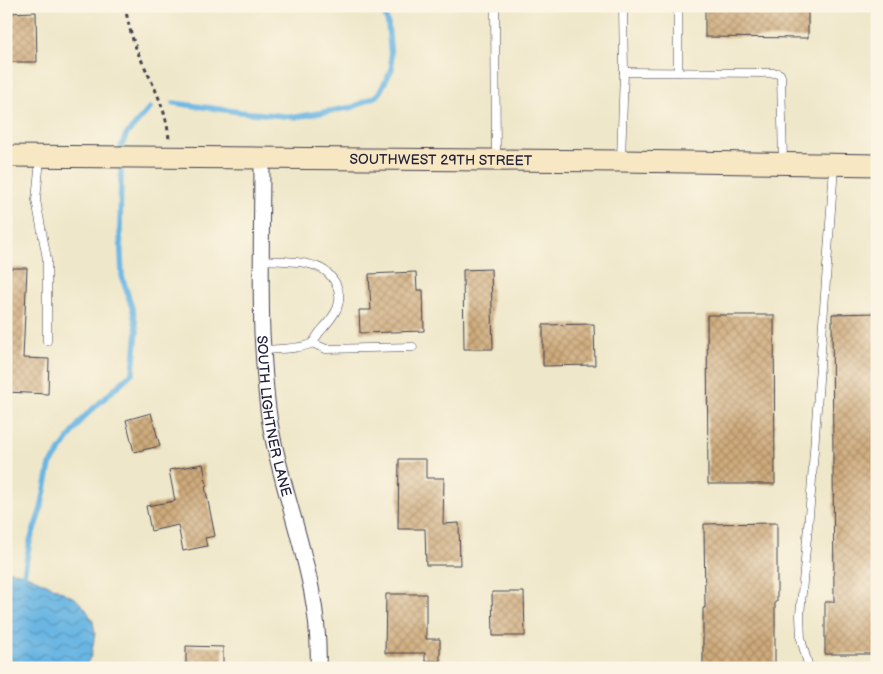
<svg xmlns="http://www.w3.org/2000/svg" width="883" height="674" font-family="'Balsamiq Sans',sans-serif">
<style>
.water{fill:url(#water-waves);stroke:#466c8f}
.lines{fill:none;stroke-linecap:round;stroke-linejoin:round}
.stream{stroke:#69b6e3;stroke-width:5.5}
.building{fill:url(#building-cross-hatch)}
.lane-casing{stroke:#414050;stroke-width:9}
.street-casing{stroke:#414050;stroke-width:17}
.secondary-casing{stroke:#414050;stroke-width:23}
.path{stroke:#414050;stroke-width:3;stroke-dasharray:4 4;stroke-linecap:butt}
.lane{stroke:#fff;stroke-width:8}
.street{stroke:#fff;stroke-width:15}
.secondary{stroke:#f8e7c3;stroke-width:21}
.labels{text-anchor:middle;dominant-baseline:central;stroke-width:4;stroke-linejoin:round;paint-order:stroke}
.street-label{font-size:14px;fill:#22223b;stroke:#fcf5e5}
</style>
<defs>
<pattern id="water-waves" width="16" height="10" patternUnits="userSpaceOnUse" patternTransform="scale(1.25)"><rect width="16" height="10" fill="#69b6e3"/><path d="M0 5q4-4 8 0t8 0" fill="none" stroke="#5694b9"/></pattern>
<pattern id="building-cross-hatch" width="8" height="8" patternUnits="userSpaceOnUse" patternTransform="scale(1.25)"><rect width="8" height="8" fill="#cfab7b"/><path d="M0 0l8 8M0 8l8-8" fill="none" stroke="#a88b66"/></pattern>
</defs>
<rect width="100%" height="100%" fill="#fcf5e5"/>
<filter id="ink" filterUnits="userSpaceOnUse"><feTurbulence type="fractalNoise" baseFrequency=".02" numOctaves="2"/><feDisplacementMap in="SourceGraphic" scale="10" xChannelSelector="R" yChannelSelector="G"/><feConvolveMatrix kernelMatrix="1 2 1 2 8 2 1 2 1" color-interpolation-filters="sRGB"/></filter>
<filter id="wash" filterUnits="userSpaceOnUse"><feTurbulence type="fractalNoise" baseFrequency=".0096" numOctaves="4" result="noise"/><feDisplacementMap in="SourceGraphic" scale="20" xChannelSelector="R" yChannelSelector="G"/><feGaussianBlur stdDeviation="1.12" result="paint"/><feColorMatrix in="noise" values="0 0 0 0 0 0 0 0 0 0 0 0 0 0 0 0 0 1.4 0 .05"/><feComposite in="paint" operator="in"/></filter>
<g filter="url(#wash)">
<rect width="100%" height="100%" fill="#efe7c9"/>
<path class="water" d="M6,570l18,4 29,13 23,12 9,9 8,13 2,13 -4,22 -7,12h-78z"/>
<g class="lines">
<g class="stream">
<path d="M174,103l67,9 55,5 57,-10 25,-12 14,-26 -4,-45 -6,-18"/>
<path d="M121,147l5,-12 24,-27"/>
<path d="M20,579l4,-5 6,-33 11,-32 9,-44 33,-47 50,-46 4,-41 -4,-20 -11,-35 -2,-45 1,-62"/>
</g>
</g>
<g id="blocks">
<g class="building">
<path d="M705,6h103v32l-103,-1z"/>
<path d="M36,12l1,50h-31v-49z"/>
<path d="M6,268h21l-4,90 26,1 -1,35 -42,-2z"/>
<path d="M491,269l2,80h-29l-1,-79z"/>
<path d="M416,272l1,18h6l1,41 -64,2 -1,-23h12l-2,-36z"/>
<path d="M877,313v341h-52v-52h9l-2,-288z"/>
<path d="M707,315h67l1,169h-67z"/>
<path d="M594,324l1,41 -52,1v-41z"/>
<path d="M151,413l9,33 -26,6 -8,-32z"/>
<path d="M399,459h27v19h18l-1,46 16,-1 1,42h-34l-1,-36h-27z"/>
<path d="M203,464l4,22h-2l10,50 -10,2 2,8 -24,5 -5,-26 -27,6 -5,-25 29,-5 -6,-31z"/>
<path d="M777,523v79h-2v66h-72v-60h2l-1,-84z"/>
<path d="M492,592h32l1,44h-32z"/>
<path d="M386,594h40v45h14v22h-15v-8h-40z"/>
<path d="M186,646l37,1v19h-37z"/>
</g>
</g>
</g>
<g filter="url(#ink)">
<use href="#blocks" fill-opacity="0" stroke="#414050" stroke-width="1"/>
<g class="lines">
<g class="lane-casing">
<g id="lane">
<path d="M495,6l1,152"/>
<path d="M678,6v66"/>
<path d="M624,72l154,1 2,1 1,2 2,86"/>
<path d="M40,159l-4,41 11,59v82"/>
<path d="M621,159l3,-87 -1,-66"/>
<path d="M261,260c18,1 45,0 61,9 6,3 9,7 13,13 12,22 -3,36 -16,51 -2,3 -4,7 -7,10 -8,6 -38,6 -49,7"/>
<path d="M312,343l14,6 87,-2"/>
<path d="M809,668l-8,-29 -1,-24 11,-122 23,-326"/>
</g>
</g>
<g class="street-casing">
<g id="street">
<path id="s1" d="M262,159c0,58 -2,116 0,174 2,30 3,60 8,90 14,82 52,160 48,245"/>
</g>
</g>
<g class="secondary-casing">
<g id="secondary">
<path id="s2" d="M6,156l615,5 256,4"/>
</g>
</g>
<path class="path" d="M125,6c3,17 7,34 14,49 13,28 28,54 30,85"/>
<use href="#lane" class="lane"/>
<use href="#street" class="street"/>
<use href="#secondary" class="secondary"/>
</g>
</g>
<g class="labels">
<g class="street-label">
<text stroke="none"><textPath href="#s2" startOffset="435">SOUTHWEST 29TH STREET</textPath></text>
<text stroke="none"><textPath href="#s1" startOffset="258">SOUTH LIGHTNER LANE</textPath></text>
</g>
</g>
<rect width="883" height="674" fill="none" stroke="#fcf5e5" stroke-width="25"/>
</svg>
